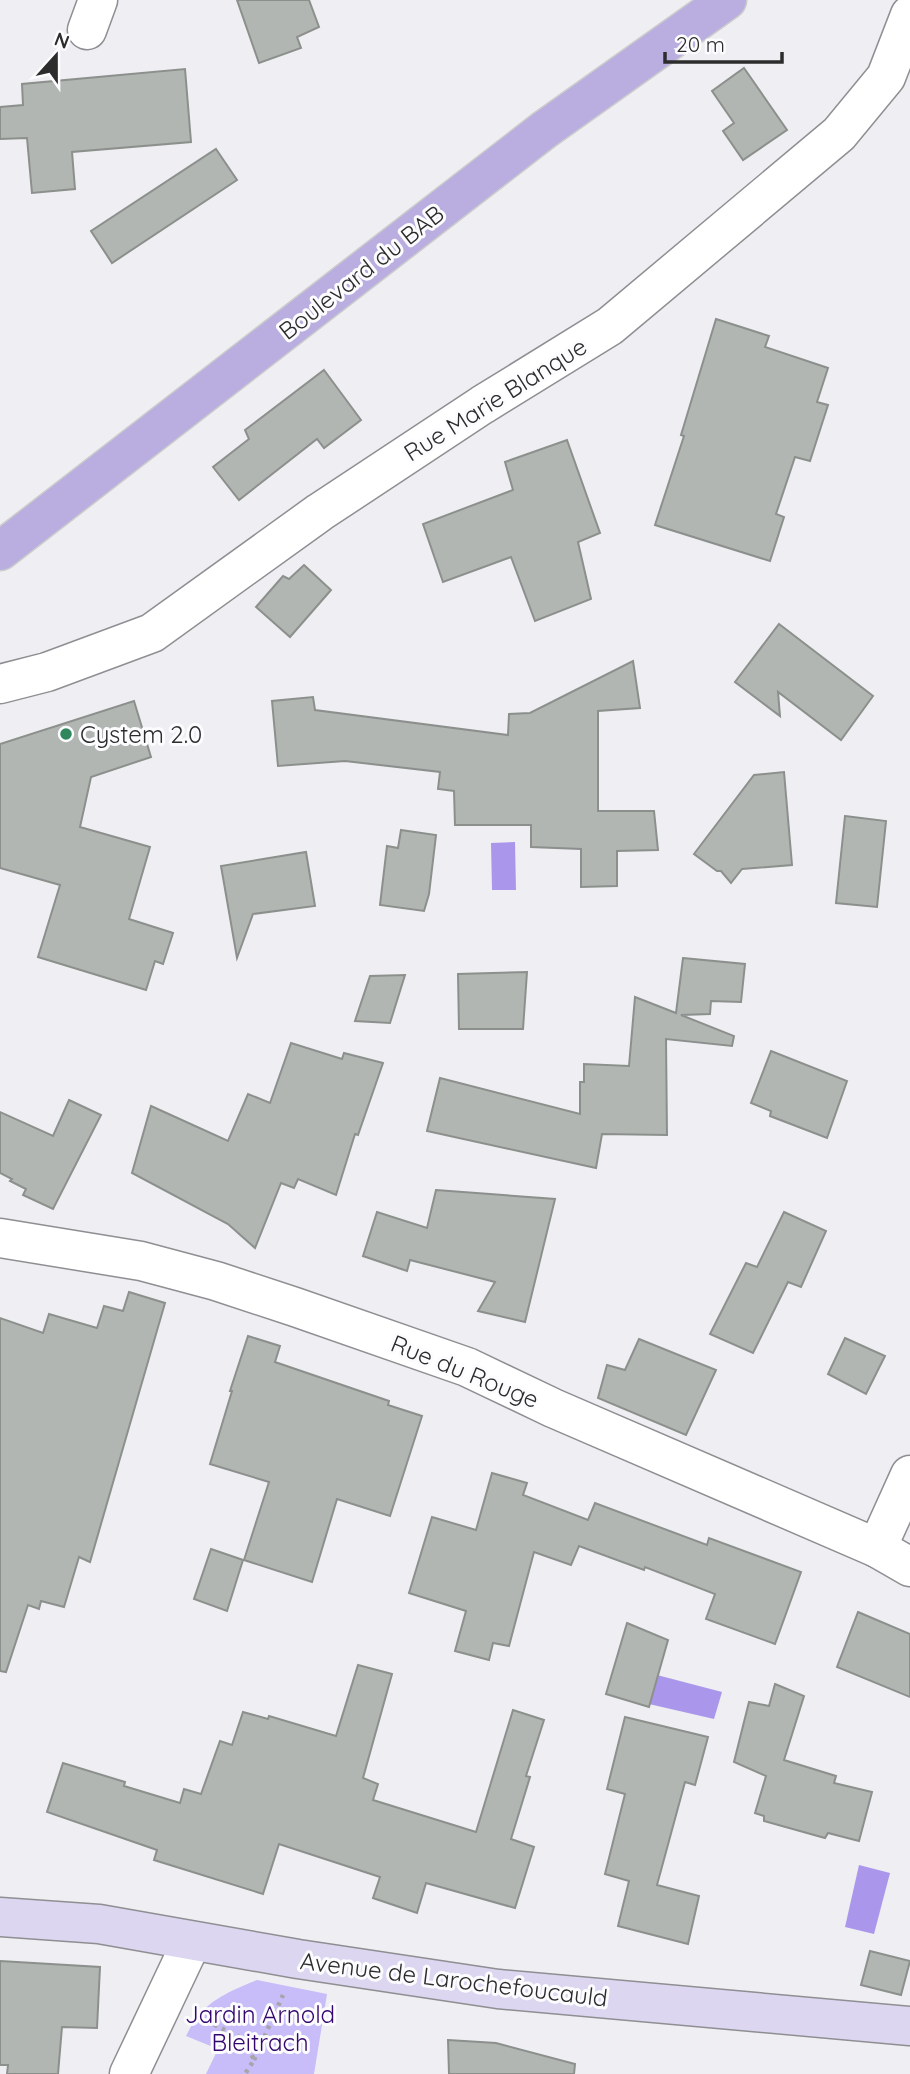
<svg xmlns="http://www.w3.org/2000/svg" width="910" height="2074" font-family="Quicksand,sans-serif">
<style>
.green{fill:#c8bcf9}
.water{fill:#aa97ec}
.building{fill:#b2b6b3;stroke:#8c908d;stroke-width:2}
.lines{fill:none;stroke-linecap:round;stroke-linejoin:round}
.minor-casing{stroke:#8f8e92;stroke-width:41}
.secondary-casing{stroke:#8f8e92;stroke-width:41}
.primary-casing{stroke:#cccccd;stroke-width:41}
.path{stroke:#a6a5a8;stroke-width:4.5;stroke-dasharray:3.5 5;stroke-linecap:butt}
.minor{stroke:#fff;stroke-width:38}
.secondary{stroke:#dcd6f0;stroke-width:38}
.primary{stroke:#baaee0;stroke-width:38}
.poi-dot{fill:#30875c;stroke:#fcfcff;stroke-width:2.5}
.labels{text-anchor:middle;dominant-baseline:central;stroke-width:6;stroke-linejoin:round;paint-order:stroke}
.street-label{font-size:24px;fill:#2c2c2d;stroke:#fcfcff}
.poi-label{font-size:24px;fill:#2c2c2d;stroke:#fcfcff;text-anchor:start}
.park-label{font-size:24px;fill:#33066d;stroke:#fcfcff}
</style>
<rect width="100%" height="100%" fill="#efeef2"/>
<path class="green" d="M257,1980l70,14 -13,80h-108l12,-25 -32,-13c4,-7 7,-15 12,-20 14,-18 39,-28 59,-36z"/>
<g class="water">
<path d="M515,842l1,48h-24l-1,-47z"/>
<path d="M657,1675l65,17 -8,27 -65,-15z"/>
<path d="M859,1865l31,8 -16,61 -29,-7z"/>
</g>
<g class="building">
<path d="M237,0h72l10,27 -22,10 4,11 -42,15z"/>
<path d="M744,68l43,62 -44,30 -20,-29 11,-8 -22,-32z"/>
<path d="M185,69l6,73 -119,10 3,37 -43,4 -5,-55 -27,1v-32l23,-2 -1,-21z"/>
<path d="M216,149l21,31 -125,83 -21,-32z"/>
<path d="M716,319l53,17 -4,11 63,21 -11,34 11,3 -18,56 -15,-4 -19,57 8,3 -14,44 -115,-36 29,-89 -3,-1z"/>
<path d="M324,370l37,50 -37,28 -7,-9 -78,61 -26,-33 36,-28 -4,-9z"/>
<path d="M567,440l33,93 -22,9 13,57 -56,22 -24,-64 -68,25 -20,-58 90,-34 -8,-28z"/>
<path d="M304,565l27,25 -41,47 -34,-30 27,-31 6,3z"/>
<path d="M779,624l94,72 -32,44 -63,-48 2,24 -45,-34z"/>
<path d="M633,661l7,47 -42,3v100h56l4,39 -41,1v35l-36,1v-38l-50,-2v-22h-76l-1,-34 -16,-2 2,-17 -95,-11 -67,5 -6,-65 41,-4 2,13 193,25 1,-21 21,-1z"/>
<path d="M134,701l17,56 -60,20 -11,50 70,20 -21,72 44,14 -10,31 -8,-3 -9,29 -108,-33 22,-72 -60,-17v-124z"/>
<path d="M784,772l8,93 -50,4 -11,14 -10,-12h-4l-23,-17 60,-79z"/>
<path d="M845,816l41,5 -9,86 -41,-4z"/>
<path d="M401,830l35,5 -7,59 -5,17 -44,-6 7,-59 11,2z"/>
<path d="M306,852l9,54 -62,8 -16,44 -16,-92z"/>
<path d="M683,958l62,6 -4,38 -30,-1 -1,13 -29,1 53,21 -2,10 -66,-7 1,96 -65,-1 -6,34 -169,-37 13,-53 140,36v-32h4v-18l45,2 6,-69 41,16z"/>
<path d="M527,972l-4,57h-64l-1,-55z"/>
<path d="M405,975l-15,48 -35,-2 15,-45z"/>
<path d="M291,1043l51,16 2,-6 39,10 -25,72 -3,-1 -19,61 -38,-16 -4,9 -13,-5 -26,65 -27,-24 -96,-51 19,-67 77,35 20,-47 22,9z"/>
<path d="M771,1051l76,30 -20,57 -57,-22 1,-5 -20,-8z"/>
<path d="M69,1100l32,15 -48,94 -30,-14 3,-6 -16,-8 2,-2 -12,-6v-61l53,24z"/>
<path d="M436,1190l119,9 -30,123 -47,-11 17,-29 -85,-22 -3,11 -44,-15 14,-44 50,16z"/>
<path d="M784,1212l42,19 -25,56 -13,-5 -35,71 -43,-19 36,-71 11,4z"/>
<path d="M129,1292l36,11 -75,259 -11,-5 -15,50 -23,-6 -2,8 -11,-4 -22,67 -6,-1v-353l43,15 6,-19 48,14 7,-22 19,5z"/>
<path d="M248,1336l32,10 -5,16 114,39 -1,4 34,11 -32,100 -53,-17 -25,83 -68,-22 25,-78 -59,-18 22,-73h-2z"/>
<path d="M845,1338l40,18 -19,38 -38,-20z"/>
<path d="M639,1339l77,31 -30,65 -88,-37 9,-33 18,5z"/>
<path d="M492,1473l35,10 -4,12 65,25 7,-17 112,42 2,-7 92,34 -26,72 -69,-25 9,-25 -70,-27 -1,3 -65,-24 -8,19 -37,-13 -25,94 -16,-3 -4,17 -34,-9 11,-40 -57,-18 23,-76 44,13z"/>
<path d="M211,1549l32,11 -16,51 -33,-12z"/>
<path d="M858,1612l52,22v63l-73,-30z"/>
<path d="M627,1623l41,17 -19,67 -43,-13z"/>
<path d="M358,1665l34,9 -29,104 15,6 -5,16 103,32 37,-122 31,10 -18,56 4,1 -19,62 23,8 -19,61 -89,-25 -9,30 -44,-15 7,-21 -101,-33 -16,50 -109,-34 3,-10 -110,-38 16,-49 62,19 -1,4 56,17 4,-14 17,5 19,-53 12,4 11,-33 25,7 1,-3 67,20z"/>
<path d="M775,1684l29,12 -20,64 52,16 -2,7 38,9 -13,49 -31,-8 -3,5 -61,-17v-5l-9,-3 11,-37 -32,-14 15,-60 20,4z"/>
<path d="M625,1717l83,20 -13,48 -10,-3 -28,103 42,11 -11,48 -70,-18 11,-45 -24,-7 20,-80 -18,-5z"/>
<path d="M870,1951l40,10 -9,34 -40,-10z"/>
<path d="M0,1961l100,6 -3,61 -35,-1 -4,47h-51l1,-9h-8z"/>
<path d="M448,2040l48,3 79,21 -1,10h-125z"/>
</g>
<g class="lines">
<g class="minor-casing">
<g id="minor">
<path d="M87,30l11,-30"/>
<path d="M0,684l47,-12 105,-39 168,-121 162,-107 128,-79 229,-192 47,-57 24,-62"/>
<path d="M0,1238l141,23 75,20 79,26 172,60 86,41 324,140 33,19"/>
<path d="M877,1548l33,-73"/>
<path d="M129,2074l63,-133"/>
</g>
</g>
<g class="secondary-casing">
<path id="secondary" d="M0,1917l99,7 199,35 200,30 412,37"/>
</g>
<g class="primary-casing">
<path id="primary" d="M0,551l544,-421 183,-130"/>
</g>
<g class="path">
<path d="M199,2017l46,23 9,20 -9,14"/>
<path d="M254,2060l29,-65"/>
</g>
<use href="#minor" class="minor"/>
<use href="#secondary" class="secondary"/>
<use href="#primary" class="primary"/>
</g>
<circle class="poi-dot" cx="66" cy="734" r="7"/>
<g class="labels">
<g class="street-label">
<text transform="translate(361 272) rotate(-38)">Boulevard du BAB</text>
<text transform="translate(495 399) rotate(-32)">Rue Marie Blanque</text>
<text transform="translate(465 1371) rotate(22)">Rue du Rouge</text>
<text transform="translate(454 1979) rotate(7)">Avenue de Larochefoucauld</text>
</g>
<g class="poi-label">
<text x="80" y="734">Cystem 2.0</text>
</g>
<g class="park-label">
<text x="260" y="2014">Jardin Arnold<tspan x="260" dy="28">Bleitrach</tspan></text>
</g>
</g>
<g transform="translate(56 56) rotate(21)" stroke="#fcfcff" stroke-width="5" paint-order="stroke">
<path d="M0-5L12 26L0 18L-12 26Z" fill="#2c2c2d"/>
<text y="-10" font-size="19" font-weight="bold" text-anchor="middle" fill="#2c2c2d">N</text>
</g>
<path d="M665 52v10h117v-10" fill="none" stroke="#2c2c2d" stroke-width="3.5"/>
<text x="676" y="52" font-size="21" fill="#2c2c2d" stroke="#fcfcff" stroke-width="5" paint-order="stroke">20 m</text>
</svg>
